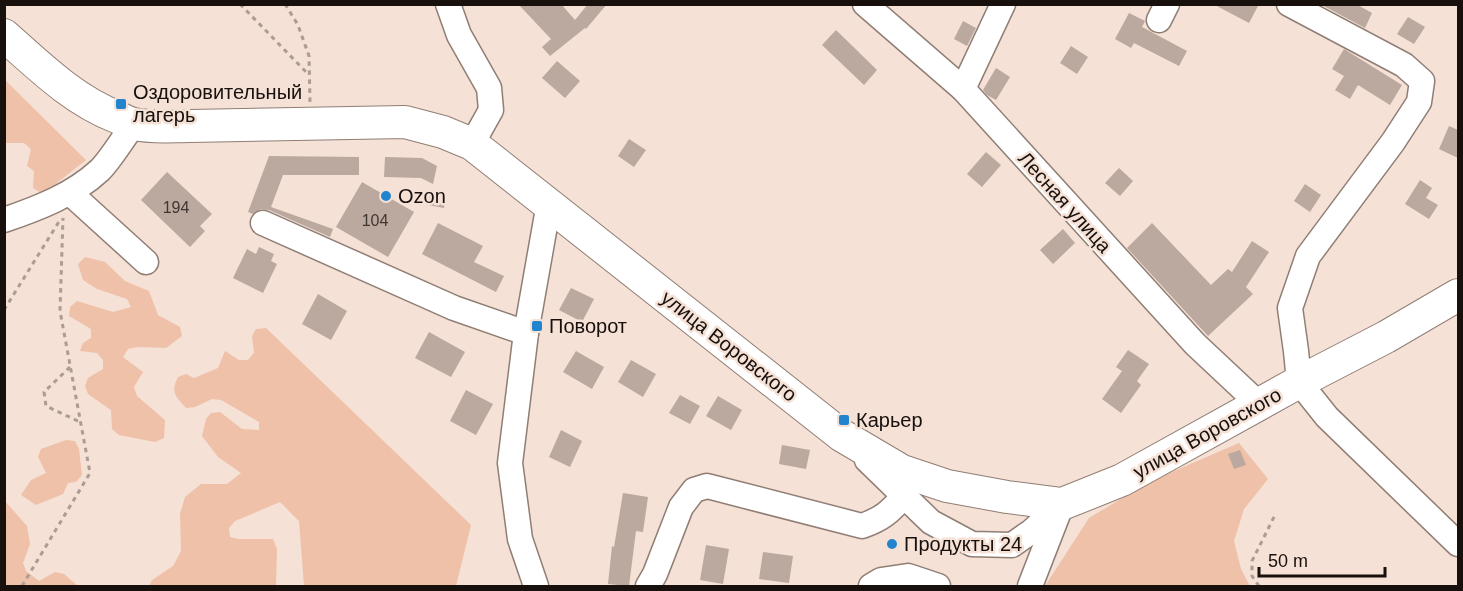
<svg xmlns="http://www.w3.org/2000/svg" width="1463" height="591" font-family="Helvetica,sans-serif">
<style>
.green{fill:#efc1a8}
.building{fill:#bba89e}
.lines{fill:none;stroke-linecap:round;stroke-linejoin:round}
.minor-casing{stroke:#907e74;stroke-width:27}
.major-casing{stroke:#907e74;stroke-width:34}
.path{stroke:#ac9c94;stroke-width:3;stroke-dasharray:4.5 4.5;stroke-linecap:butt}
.minor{stroke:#fff;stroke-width:24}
.major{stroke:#fff;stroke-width:32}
.poi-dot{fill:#2283cf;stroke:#f5e1d6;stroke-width:2}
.labels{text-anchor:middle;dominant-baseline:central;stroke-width:5;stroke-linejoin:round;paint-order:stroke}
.number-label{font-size:16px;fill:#403631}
.poi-label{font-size:20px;fill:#17100d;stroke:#f5e1d6;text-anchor:start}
.street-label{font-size:20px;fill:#17100d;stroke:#f5e1d6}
</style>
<rect width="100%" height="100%" fill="#f5e1d6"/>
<g class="green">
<path d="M5,80l81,80 -37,29 -8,4 -8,-5 1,-17 -7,-5 4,-17 -7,-6h-19z"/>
<path d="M85,257l20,5 20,19 24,10 9,24 22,12 2,9 -16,12 -29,-1 -9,2 -5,8 20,15 -9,15 3,9 28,24 -1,18 -9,4 -36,-7 -7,-6 -1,-19 -23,-16 -3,-8 3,-8 15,-9v-9l-6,-7 -17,-2 3,-8 8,-5v-9l-22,-13 1,-9 7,-6 36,11 18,-5 -4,-8 -30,-10 -14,-9 -5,-16z"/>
<path d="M266,328l205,197 -15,61h-152l-5,-65 -19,-19 -45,19 -6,7 1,9 8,2h35l4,10 -1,37h-127l3,-6 21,-14 8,-15 -1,-37 5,-17 16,-13h26l14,-11 -23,-16 -16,-21 4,-17 5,-6 9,-1 22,17 17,1v-8l-38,-22 -9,-1 -17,8 -9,1c-10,-12 -16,-15 -8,-31l8,-3 8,4 24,-10 7,-17 14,9h9l6,-7 -2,-17 4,-7z"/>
<path d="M66,440l9,1 4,8 3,26 -6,7 -8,1 -5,11 -27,11 -15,-10 10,-15 15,-7 -8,-16 3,-8z"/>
<path d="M1239,443l29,36 -24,30 -10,32 7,28 9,17h-205l44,-68 62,-37z"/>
<path d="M4,500l23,26 3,18 -7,19 3,8 13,10 16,-9 9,2 14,12h-73z"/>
</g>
<g class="building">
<path d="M518,4h43l14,16 13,-16h19l-21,25 -1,-1 -35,28 -8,-9 9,-8z"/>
<path d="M1213,4h46l-10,19z"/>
<path d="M1320,4h36l16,9 -7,15z"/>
<path d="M1129,13l16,8 -3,6 45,24 -8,15 -45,-23 -3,5 -16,-9z"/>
<path d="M1408,17l17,10 -11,17 -17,-10z"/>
<path d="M963,21l13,7 -9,18 -13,-7z"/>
<path d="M836,30l41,40 -13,15 -42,-40z"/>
<path d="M1071,46l17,11 -11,17 -17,-11z"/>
<path d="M1344,49l58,36 -12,20 -32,-20 -8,14 -15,-9 9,-14 -12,-7z"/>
<path d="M557,61l23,20 -15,17 -23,-20z"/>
<path d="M996,68l14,9 -14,23 -9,-5 -4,-5z"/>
<path d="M1449,126l9,4v28l-19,-9z"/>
<path d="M629,139l17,11 -12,17 -16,-11z"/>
<path d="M986,152l15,13 -19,22 -15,-13z"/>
<path d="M269,156l90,1v18h-76l-12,32 62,22 -3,8 -61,-27 -8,-1 -8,5 -5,-2z"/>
<path d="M385,157l37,1 15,8 -4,18 -12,-6 -37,-1z"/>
<path d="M1119,168l14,13 -13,15 -15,-13z"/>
<path d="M167,172l45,42 -12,12 5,5 -15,16 -49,-47z"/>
<path d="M1420,180l12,8 -6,10 12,7 -9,14 -24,-15z"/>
<path d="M362,182l52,30 -26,45 -52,-30z"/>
<path d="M1305,184l16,11 -11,17 -16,-11z"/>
<path d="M430,192l16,2 -2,14 -16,-3z"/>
<path d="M438,223l45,23 -9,16 30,14 -8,16 -74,-38z"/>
<path d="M1152,223l59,62 17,-16 4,3 20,-31 17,11 -23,35 7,7 -45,42 -81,-88z"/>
<path d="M1063,229l12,14 -22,21 -13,-14z"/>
<path d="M259,247l15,7 -3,7 6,3 -14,29 -30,-15 14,-29 9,5z"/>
<path d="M571,288l23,11 -12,23 -23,-12z"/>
<path d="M318,294l29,17 -16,29 -29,-16z"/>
<path d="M429,332l36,20 -14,25 -36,-19z"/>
<path d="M1128,350l21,14 -12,17 4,4 -20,28 -19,-14 20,-28 -6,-4z"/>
<path d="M576,351l28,16 -12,22 -29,-17z"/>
<path d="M631,360l25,14 -13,23 -25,-15z"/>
<path d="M466,390l27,14 -17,31 -26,-14z"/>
<path d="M680,395l20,11 -10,18 -21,-11z"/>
<path d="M718,396l24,14 -11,20 -25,-14z"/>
<path d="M561,430l21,11 -12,26 -21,-10z"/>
<path d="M782,445l28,5 -4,19 -27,-5z"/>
<path d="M1240,450l6,15 -12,4 -6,-15z"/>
<path d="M623,493l25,4 -5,35 -7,-1 -7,55 -21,-2 4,-38 2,1z"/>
<path d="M706,545l23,4 -6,35 -23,-4z"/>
<path d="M763,552l30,4 -4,27 -30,-4z"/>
</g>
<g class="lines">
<g class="minor-casing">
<g id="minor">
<path d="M448,4l11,31 30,53 2,22 -19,34"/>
<path d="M865,4l98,85 232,255 64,60"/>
<path d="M1289,4l115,61 18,16 -3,21 -26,40 -85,114 -18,52 6,43 3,31 28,35 131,127"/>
<path d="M1159,20l8,-16"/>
<path d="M963,89l40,-85"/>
<path d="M70,193l76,69"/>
<path d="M4,220c35,-12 69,-25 96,-50 11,-11 24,-33 34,-46"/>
<path d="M263,223l191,85 72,25"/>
<path d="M867,460l64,62 41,22 40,1 20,-14 30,-27"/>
<path d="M536,586l-16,-47 -10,-76 16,-130 23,-130"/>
<path d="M648,586l7,-12 26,-67 13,-17 13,-4 155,40c20,-7 28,-14 42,-30"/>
<path d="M871,586l10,-6 27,-4 30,10"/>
<path d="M1030,586l30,-77"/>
</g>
</g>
<g class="major-casing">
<path id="major" d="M4,35c35,31 69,65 113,82 5,2 11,6 17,7 17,4 38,2 56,2l215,-4 38,10 29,12 369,291 61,36 45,15 60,11 55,7 60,-24 177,-98 87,-45 72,-42"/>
</g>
<g class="path">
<path d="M240,4l68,70"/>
<path d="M285,4l13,21 11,31 1,46"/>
<path d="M4,310l56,-90"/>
<path d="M70,367l-26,25 2,14 34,16"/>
<path d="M22,586l68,-113 -30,-162 3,-93"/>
<path d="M1259,586l-7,-10v-15l24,-48"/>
</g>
<use href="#minor" class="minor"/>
<use href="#major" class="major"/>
</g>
<g class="poi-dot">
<rect x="115" y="98" width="12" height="12" rx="3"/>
<circle cx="386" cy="196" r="6"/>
<rect x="531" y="320" width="12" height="12" rx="3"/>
<rect x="838" y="414" width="12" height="12" rx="3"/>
<circle cx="892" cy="544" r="6"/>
</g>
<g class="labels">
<g class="number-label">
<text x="176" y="207">194</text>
<text x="375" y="220">104</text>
</g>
<g class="poi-label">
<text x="133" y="92">Оздоровительный<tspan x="133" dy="23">лагерь</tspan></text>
<text x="398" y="196">Ozon</text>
<text x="549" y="326">Поворот</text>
<text x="856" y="420">Карьер</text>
<text x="904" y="544">Продукты 24</text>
</g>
<g class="street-label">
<text transform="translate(1065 202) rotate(48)">Лесная улица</text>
<text transform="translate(729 346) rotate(38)">улица Воровского</text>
<text transform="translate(1207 433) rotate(-29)">улица Воровского</text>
</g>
</g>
<rect width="1463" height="591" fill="none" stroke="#17100d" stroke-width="12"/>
<path d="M1259 567v9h126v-9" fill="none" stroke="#17100d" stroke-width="3"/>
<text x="1268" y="567" font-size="18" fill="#17100d" stroke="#f5e1d6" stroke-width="4.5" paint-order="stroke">50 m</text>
</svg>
